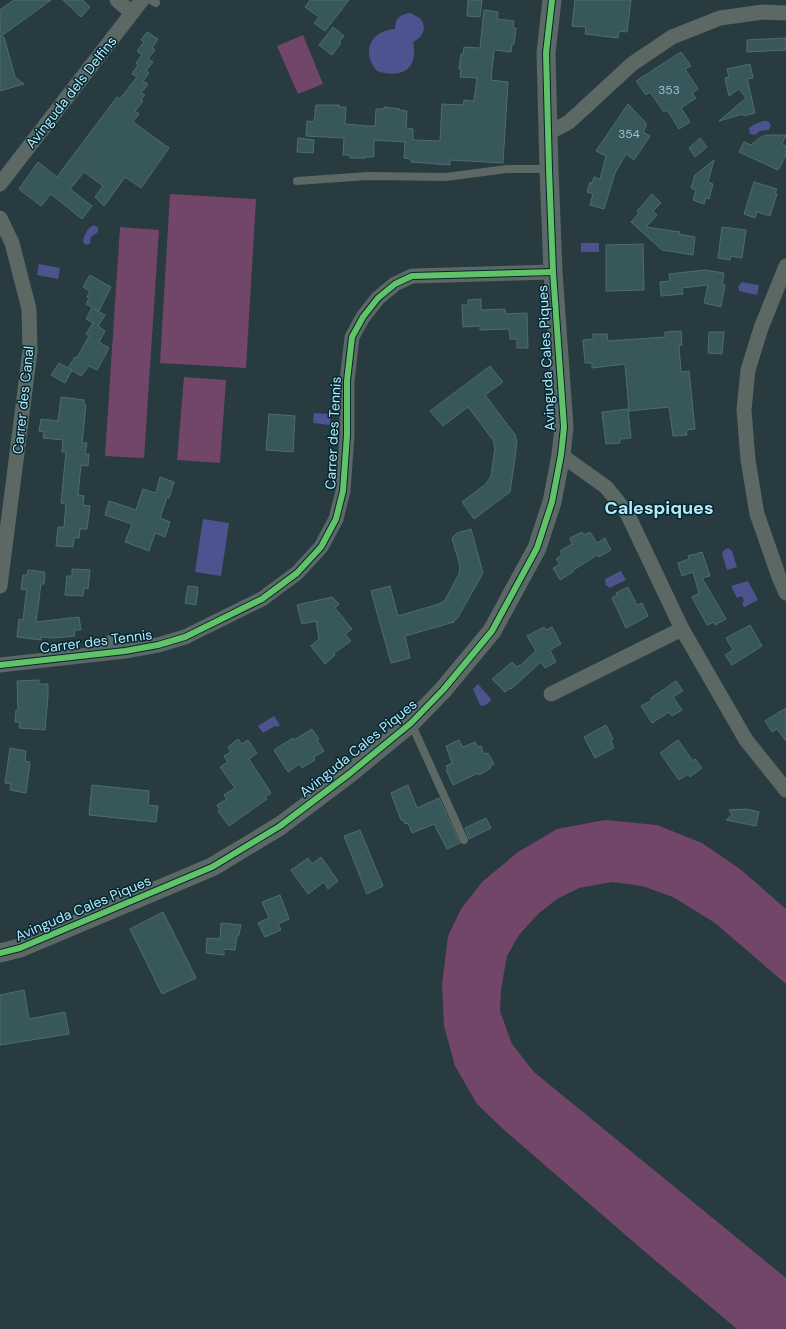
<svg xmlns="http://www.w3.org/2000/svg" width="786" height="1329" font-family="'DM Sans',sans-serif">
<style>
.park{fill:#724668}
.water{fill:#4c538e}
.building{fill:#38575b;stroke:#4c6d70}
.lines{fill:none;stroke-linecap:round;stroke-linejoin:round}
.service{stroke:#5c6864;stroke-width:8}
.minor{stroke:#5c6864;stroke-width:15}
.tertiary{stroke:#5c6864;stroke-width:19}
.cycleway-casing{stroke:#022731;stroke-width:8}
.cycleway{stroke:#61c268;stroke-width:6}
.labels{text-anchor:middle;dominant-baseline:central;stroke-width:3;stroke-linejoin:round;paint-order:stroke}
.number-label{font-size:12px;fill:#98c4d1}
.street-label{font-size:14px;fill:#b8e9f8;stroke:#022731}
.district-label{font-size:18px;font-weight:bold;fill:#b8e9f8;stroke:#022731}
</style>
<rect width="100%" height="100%" fill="#283b40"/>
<g class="park">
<path d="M303,35l20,49 -25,10 -21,-48z"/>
<path d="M170,194l86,5 -10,169 -86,-5z"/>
<path d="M120,227l39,3 -15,228 -39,-2z"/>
<path d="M184,377l42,3 -6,83 -43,-3z"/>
<path d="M605,820l52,5 45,18 38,26 46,40v75l-71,-61 -42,-26 -31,-11 -30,-4 -33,6 -22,11 -19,15 -19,21 -12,21 -6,33 -1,22 12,33 22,28 252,206v51h-49l-93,-78 -142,-123 -25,-24 -22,-38 -11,-40 -2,-41 6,-49 13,-27 21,-27 36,-30 39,-23z"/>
</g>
<g class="water">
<path d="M411,13l10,6c6,10 2,18 -8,23 6,27 -11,37 -36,29 -16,-19 -7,-40 18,-42 0,-11 5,-15 16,-16z"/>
<path d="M763,121h5l3,4 -2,5 -9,1 -5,4 -5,-1 -1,-6 6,-4z"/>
<path d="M94,225l4,3v4l-7,5 -1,7 -5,1 -2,-4c1,-6 5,-14 11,-16z"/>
<rect x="581" y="243" width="18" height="9"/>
<path d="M39,264l21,4 -2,11 -21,-4z"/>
<path d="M741,282l18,3 -2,10 -18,-4v-2l-1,-3 3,-2z"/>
<path d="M314,413l17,1 -1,11 -17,-2z"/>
<path d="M203,519l26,4 -8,53 -26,-4z"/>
<path d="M728,548l4,3 5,16 -10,3 -5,-16 2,-4z"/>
<path d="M621,571l5,9 -17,8 -1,-2h-2l-1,-7z"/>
<path d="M748,581l10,19 -14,7 -2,-4 2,-2 -2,-5 -5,2 -6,-12z"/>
<path d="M478,684l13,15 -1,3 -7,4 -3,-1 -7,-16z"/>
<path d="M274,716l6,9 -3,2 -2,-1 -12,7 -5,-7z"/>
</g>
<g class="building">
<path d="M14,0h37l-51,37v-27z"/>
<path d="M63,0h20l7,7 -9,10z"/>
<path d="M310,0h39l-24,31 -11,-8 5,-6 -14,-10z"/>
<path d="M468,0h14l-2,17 -13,-1z"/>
<path d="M575,0h56l-4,32 -8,-1 -1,7 -33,-4 1,-7 -14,-1z"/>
<path d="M484,10l14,2 -1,7 17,2 -1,7h3l-2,16h-2l-1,8 -17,-2 -3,30 17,2 -5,81 -53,-3v5l-39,-3v-3l-7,-1 1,-16 -31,-2v17h-8v1h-16v-3h-7l1,-17 -38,-2 1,-15 7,1 2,-17h23v2h7l-1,17 23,2h7l1,-17h8v-2l16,2 -1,1 8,1 -1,17 7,1v11l27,1 2,-37 21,1 1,-5 10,1 3,-23 -17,-1 1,-8h-2l2,-15h2l1,-7 16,1z"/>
<path d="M333,27l11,9 -5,6 2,1 -9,12 -13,-10z"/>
<path d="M147,32l11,7 -6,9 3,2 -7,9 5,3 -7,9 3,2 -6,8 5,3 -7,9 4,2 -4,5 2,1 -8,10 4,3 -6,8 36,26 -28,40 -16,-11 -21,29 -9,-9 8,-11 -19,-14 -14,17 22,17 -10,13 -31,-25 -10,12 -22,-17 19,-27 19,15 60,-80 3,2 17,-22 -5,-3 6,-9 -2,-2 6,-8 -5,-4 7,-9 -3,-2z"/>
<path d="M0,37h4l11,40 9,7 -24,7z"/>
<path d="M786,38v12l-39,2v-12z"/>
<path d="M681,52l10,14 -6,3 13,20 -6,4 4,5 -15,10 9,14 -11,7 -12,-19 -3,2 -14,-20 -4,3 -10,-14z"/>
<path d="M750,64l3,14 -6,1 1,3 7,31 -11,3 -1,-2 -24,7 27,-23 -7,-9 -10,7 -4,-18 4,-1 -2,-8z"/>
<path d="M628,104l18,19v3l-3,6 7,4 -16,24 -8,-6 -11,19 -11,36 -14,-4 3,-11 -6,-2 3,-10 2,1 2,-6 6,2 6,-23 -10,-5z"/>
<path d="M765,135h21l-4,9 4,2v9l-8,15 -39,-18 5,-10 7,3 7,-6z"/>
<path d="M298,138l16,2 -1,13 -16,-1z"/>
<path d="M700,138l7,9 -12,10 -6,-9z"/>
<path d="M714,160l-6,22 5,2 -4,15 -3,-1 -2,6 -11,-4 3,-10 -5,-2 4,-13z"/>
<path d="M754,182l23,7 -2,4 2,1 -7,22 -13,-4 -2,6 -11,-4z"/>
<path d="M652,194l9,9 -8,8 4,4 -11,12 34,5 -1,2 16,3 -2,18 -31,-5 -31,-28 8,-9 -2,-2z"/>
<path d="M722,227l24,3 -4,28 -11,-2 -1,4 -12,-2z"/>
<path d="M643,244l1,46 -38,1v-46z"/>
<path d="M705,270l19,3 -2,12h3l-4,22 -17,-4 4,-18 -26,3 1,6 -22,2 -1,-14 10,-1 -1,-7z"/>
<path d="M90,275l21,12 -12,24 -5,-2 11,6 -7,11 7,5 -6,11 10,6 -12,22 -8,-4 -8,10 -13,-8 7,-11 2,1 12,-22 -3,-2 7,-11 -7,-4 6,-12 -6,-3 3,-6 -2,-1 3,-6 -7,-4z"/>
<path d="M481,299v11l24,-1 1,5 21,-1 1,35h-11v-9h-7l-1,-10 -29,1v-4l-17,1 -1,-22h6v-5z"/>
<path d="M681,331l1,14 -3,1 2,26 8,-1 6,58 -9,1 1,5 -14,1 -4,-29 -40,4 -4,-47 -33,4v-5h-7l-2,-23 10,-1v-5h14l1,7 57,-4v-5z"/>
<path d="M709,332h15l-2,22 -14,-1z"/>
<path d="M59,363l13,7 -7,13 -14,-8z"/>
<path d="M490,366l13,16 -18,13 31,41 -1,2 2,2 -2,18 -5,34 -36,27 -12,-17 24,-18 5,-8 4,-28 -2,-8 -25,-33 -25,19 -13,-15z"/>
<path d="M61,397l23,3v4l2,1 -4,38h5l-2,11h4l-1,12 -7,-1 -3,30 6,1 -1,9 7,1 -3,23h-7l-1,9h-5l-1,9 -17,-1 2,-19h6l2,-23 -5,-1 5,-51h-4l1,-12 -20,-2 1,-6 -5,-1 2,-12 17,2z"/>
<path d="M628,409l3,29 -11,1v4l-14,1 -4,-32z"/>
<path d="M269,414l26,2 -2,36 -27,-2z"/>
<path d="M160,477l14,5 -5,16 -2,-1 -7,21 10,4 -5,15 -10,-4 -6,18 -24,-9 7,-18 -27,-9 4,-14 27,9 7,-21 13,4z"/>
<path d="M471,529l12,44 -26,46h-2l-1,3 -49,14 5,22 -19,5 -20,-72 19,-5 8,30 41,-12 6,-4 14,-26 1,-8 -8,-28 5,-5z"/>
<path d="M582,532l2,3 6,-3 7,11 8,-5 6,12 -12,7 -2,-2 -25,16 1,1 -13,8 -7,-12 7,-4 -4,-5 6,-4 -2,-4 12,-7 -2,-6z"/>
<path d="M702,552l8,24 -8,2 24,41 -11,6 -1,-3 -7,3 -15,-28 7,-4 -6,-21 -11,4 -4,-13 11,-4 -1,-3z"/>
<path d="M72,569l18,1 -2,19 -4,-1 -1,8 -18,-1 2,-19h5z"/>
<path d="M28,570l17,2 -1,12h-3l-5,38 43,-5 2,13h-7l1,6 -21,2 -13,-1v3l-24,-3 2,-18 4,1 3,-25 1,-5 -6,-1 2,-14h4z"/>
<path d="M188,586l10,1 -2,18 -11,-2z"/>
<path d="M628,587l9,18 5,-2 6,13 -22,12 -14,-30 5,-3 -1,-2z"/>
<path d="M332,597l7,7 -4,4 17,21 -7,5 6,7 -17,12 1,2 -10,9 -14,-18 8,-7 -3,-18 -14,3 -5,-19z"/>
<path d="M750,625l12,21 -30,19 -7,-10 8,-5 -7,-12z"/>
<path d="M544,627l2,3 6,-3 9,17 -11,6 6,12 -11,6 -4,-6 -30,27 -1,-1 -5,4 -13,-13 20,-17 5,5 2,-2 1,1 16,-15 -9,-15z"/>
<path d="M39,680v4h9v12l-3,34 -26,-2 1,-6h-5l1,-12h2l-1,-29z"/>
<path d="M676,681l7,10 -10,6 9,13 -10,6 -3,-4 -17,11 -11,-17 11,-6 -1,-2z"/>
<path d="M786,708v33l-9,-12 -5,3 -7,-11z"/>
<path d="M606,725l7,14 -2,2 3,7 -19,10 -11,-21z"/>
<path d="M312,729l7,10 -2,1 7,11 -10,6 1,3 -13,8 -2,-4 -12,8 -14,-22 19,-12 1,2z"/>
<path d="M238,739l4,5 6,-4 9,13 -8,6 22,34 -6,4 2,2 -38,27 -11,-15 2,-1 -3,-5 10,-6 -3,-4 11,-7 -15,-21 8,-5 -4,-6 7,-4 -3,-5z"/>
<path d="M459,740l4,7 12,-5 3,5 3,-1 3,8 4,-1 6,11 -4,2 1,2 -12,7 -1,-2 -25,12 -7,-15 2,-1 -2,-3 6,-3 -6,-17z"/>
<path d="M678,740l15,21 2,-2 7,9 -12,9 -2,-3 -9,6 -19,-27z"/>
<path d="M10,748l16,3 -1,10 5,1 -4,31 -16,-3 1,-6 -6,-1z"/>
<path d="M92,785l57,6 -1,14 10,1 -2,16 -67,-7z"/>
<path d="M408,785l9,23 22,-10 21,45 -13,6 -13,-25 -22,9 -4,-10 -3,1 -2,-4h-2l-10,-27z"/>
<path d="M746,809l13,3 -3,14 -30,-6 6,-5 -3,-5z"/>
<path d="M486,818l5,10 -22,11 -4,-11z"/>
<path d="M360,830l23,56 -16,8 -23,-58z"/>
<path d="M321,857l17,24 -10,8 -4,-7 -16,12 -17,-24 17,-12 4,6z"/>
<path d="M280,895l9,24 -11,5 3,6 -16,7 -7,-14 11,-5 -7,-16z"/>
<path d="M163,912l33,66 -34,16 -32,-65z"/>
<path d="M221,923l20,2 -2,10 -2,1 -2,14 -11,-1v6l-18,-2 1,-15 13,1z"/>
<path d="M24,990l5,29 36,-7 4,22 -69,11v-50z"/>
</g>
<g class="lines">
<g class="service">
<path d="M151,0l5,3"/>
<path d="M297,181l71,-5 78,1 61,-8h42"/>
<path d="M108,652l2,-13"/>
<path d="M411,723l53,117"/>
</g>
<g class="minor">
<path d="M117,0l15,13"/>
<path d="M549,133l20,-11 63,-58 40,-27 48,-19 43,-6 23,1"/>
<path d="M0,184l142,-184"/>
<path d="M0,218l12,25 17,66 1,42 -30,235"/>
<path d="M786,266l-25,62 -13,42 -4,40 4,50 9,54 22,63 7,16"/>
<path d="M561,455l45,32 21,26 55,116 64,111 40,50"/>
<path d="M0,665l125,-14 33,-6 27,-8 77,-38 35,-26 24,-26 15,-28 7,-28 4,-56v-54l5,-44 11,-20 15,-19 17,-14 17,-8 141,-4"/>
<path d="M551,694l131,-65"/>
</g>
<path class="tertiary" d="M0,953l20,-5 192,-81 68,-41 69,-52 62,-51 32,-33 49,-59 45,-83 15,-46 9,-47 3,-28 -11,-155 -4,-103 -3,-116 6,-53"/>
<g class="cycleway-casing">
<g id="cycleway">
<path d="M0,665l125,-14 33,-6 27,-8 77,-38 35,-26 24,-26 15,-28 7,-28 4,-56v-54l5,-44 11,-20 15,-19 17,-14 17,-8 141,-4"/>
<path d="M0,953l20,-5 192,-81 68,-41 69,-52 62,-51 32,-33 49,-59 45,-83 15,-46 9,-47 3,-28 -11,-155 -4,-103 -3,-116 6,-53"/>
</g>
</g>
<use href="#cycleway" class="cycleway"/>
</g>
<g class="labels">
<g class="number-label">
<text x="669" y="90">353</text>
<text x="629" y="134">354</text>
</g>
<g class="street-label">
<text transform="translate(71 92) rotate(-52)">Avinguda dels Delfins</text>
<text transform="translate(546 358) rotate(-93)">Avinguda Cales Piques</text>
<text transform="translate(23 400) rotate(-84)">Carrer des Canal</text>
<text transform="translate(333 433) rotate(-87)">Carrer des Tennis</text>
<text transform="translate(96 641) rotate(-7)">Carrer des Tennis</text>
<text transform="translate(358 748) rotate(-39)">Avinguda Cales Piques</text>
<text transform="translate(83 908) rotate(-23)">Avinguda Cales Piques</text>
</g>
<g class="district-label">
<text x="659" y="508">Calespiques</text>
</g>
</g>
</svg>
